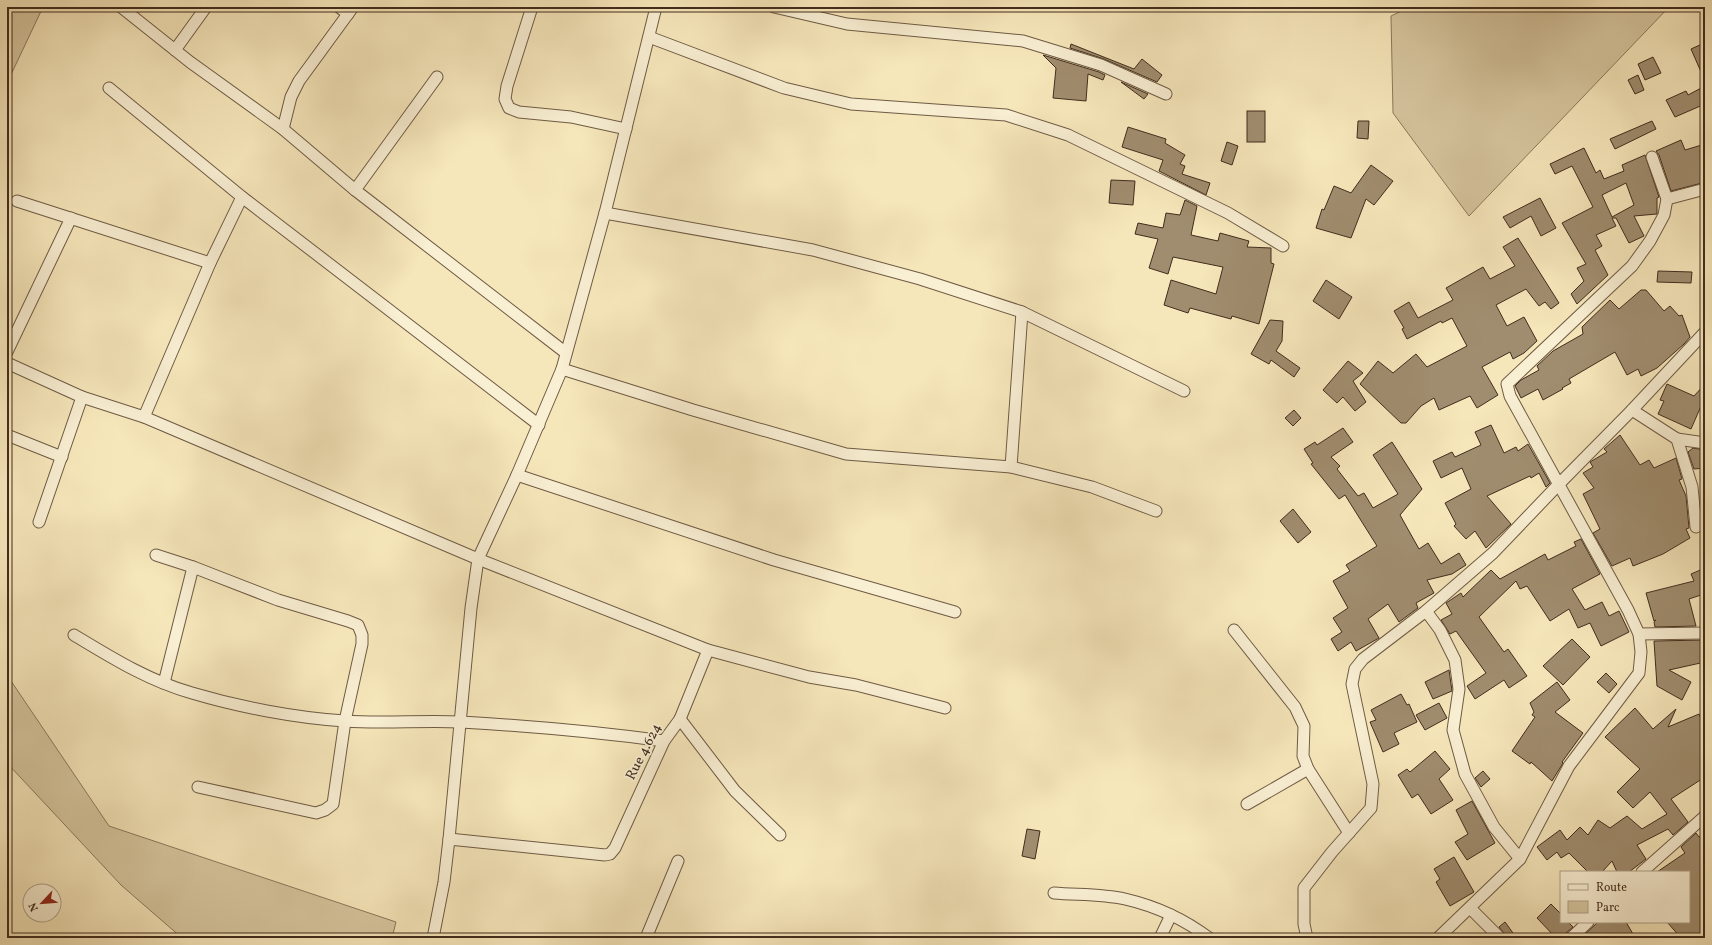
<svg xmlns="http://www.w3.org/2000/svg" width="1712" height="945" font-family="Vollkorn,serif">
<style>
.green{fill:#d7c7a0;stroke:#8c7a5e}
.building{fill:#a08d6f;stroke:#422c1d;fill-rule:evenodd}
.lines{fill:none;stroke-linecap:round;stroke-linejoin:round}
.minor-casing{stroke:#6f5b44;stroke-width:13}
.minor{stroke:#f9efd3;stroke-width:11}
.labels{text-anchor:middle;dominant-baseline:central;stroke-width:3.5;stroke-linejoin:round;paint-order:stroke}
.street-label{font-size:14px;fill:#422c1d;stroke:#f9efd3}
</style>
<rect width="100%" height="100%" fill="#f6e7bb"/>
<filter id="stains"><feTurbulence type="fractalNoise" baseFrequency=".005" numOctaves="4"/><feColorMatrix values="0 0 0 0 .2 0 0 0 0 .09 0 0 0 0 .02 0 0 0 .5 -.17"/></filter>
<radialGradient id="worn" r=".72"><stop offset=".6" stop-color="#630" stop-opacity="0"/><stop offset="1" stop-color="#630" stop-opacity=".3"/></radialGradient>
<g class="green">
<path d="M7,7h36l-36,76z"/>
<path d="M1410,7h259l-200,209 -76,-103 -2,-97z"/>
<path d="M7,675l102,151 287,96 -4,16h-210l-61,-53 -114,-122z"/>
</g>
<g class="building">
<path d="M1071,44l63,25 8,-10 20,16 -5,7 -53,-23 -34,-11z"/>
<path d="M1702,44l3,6v31l-14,-32z"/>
<path d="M1043,55l56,17 6,3 -2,5 -15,-6 -2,27 -33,-3 3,-30z"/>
<path d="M1653,57l8,16 -16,7 -7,-16z"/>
<path d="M1638,75l6,15 -9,4 -7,-14z"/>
<path d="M1121,82l27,12 -4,5z"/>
<path d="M1705,86v18l-30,13 -9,-17 20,-9 2,4z"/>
<rect x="1247" y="111" width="18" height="31"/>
<path d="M1358,121h11l-1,18 -11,-1z"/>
<path d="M1652,121l4,8 -41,20 -5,-10z"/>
<path d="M1128,127l38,12 -1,4 20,12 -5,9 5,2 -3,8 28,9 -4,12 -47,-24 4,-11 -41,-13z"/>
<path d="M1681,140l4,10 20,-6v34l-4,1 1,4 -31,8 -12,-36 -3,-4z"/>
<path d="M1227,142l11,4 -6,19 -11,-4z"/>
<path d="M1584,148l12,25 4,-3 4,9 20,-8 -2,-6 23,-10 14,42 -2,1v16l-23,2 10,20 -15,7 -13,-25h-4l4,8 -20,9 6,11 -7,4 13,25 -31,29 -6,-10 13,-13 -7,-13 9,-4 -24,-41 31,-16 -21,-41 -17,8 -5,-10zM1626,183l8,22 -22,12 -10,-22z"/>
<path d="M1371,165l22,16 -19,24 -8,-6 -15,39 -35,-10 6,-19 2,1 10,-24 17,7z"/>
<path d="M1111,180l24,1 -2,24 -24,-2z"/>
<path d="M1540,198l16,30 -15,8 -10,-20 -21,12 -7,-11z"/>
<path d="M1185,200l12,6 -6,29 27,6 2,-8 29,8 -2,6 24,1v15l3,1 -15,60 -27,-8 -1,3 -41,-11 -2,5 -24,-8 7,-25 45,14 7,-27 -50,-10 -5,17 -19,-6 9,-29 -23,-5 3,-11 25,5 3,-15 14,2z"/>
<path d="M1518,238l41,65 -8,6 -6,-7 -6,4 -13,-17 -30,16 11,21 17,-9 13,24 -13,12 -11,6 -3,-7 -28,15 16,28 -21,13 -7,-12 -31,14 -5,-12 -13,8 -15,17h-5l-41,-39 18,-23 15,12 23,-19 11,13 40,-21 -15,-28 -10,5 -1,-2 -34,18 -5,-10 2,-1 -10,-17 15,-9 9,16 35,-18 -7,-12 37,-21 7,12 25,-13 -12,-19z"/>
<path d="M1658,271l34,1 -1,11 -34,-1z"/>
<path d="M1326,280l26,17 -13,22 -26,-18z"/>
<path d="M1641,290h5l18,21 6,-5 9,10 3,-1 8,22 -6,7 -27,24 -16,8 -3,-7 -11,6 -12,-23 -46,27 2,4 -9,5 1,1 -20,11 -5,-11 -17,9 -6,-12 6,-6 18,-10 -2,-4 16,-15 30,-17 -1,-7 28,-27 9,9z"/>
<path d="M1270,320l13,1 -1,20 -6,10 24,17 -6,9 -23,-17 -2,4 -18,-10z"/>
<path d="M1348,361l15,12 -10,8 13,21 -11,9 -12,-14 -6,6 -14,-13z"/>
<path d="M1667,384l27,12 11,-12v13l-14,32 -33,-15 6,-13 -4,-1z"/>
<path d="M1294,410l7,8 -8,8 -8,-8z"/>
<path d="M1491,425l13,28 12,-6 2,4 10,-7 22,39 -4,4 -7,-14 -8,5 -1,-2 -43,20 24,28 -25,24 -11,-17 -9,8 -12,-13 2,-2 -11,-21 26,-14 -9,-21 -21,10 -8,-17 19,-9 3,5 26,-12 -6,-13z"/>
<path d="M1343,428l10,14 -22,15 9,9 -3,3 21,27 6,-3 9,15 25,-14 -25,-39 19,-13 30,47 -22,26 19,34 9,-6 13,21 18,-11 7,12 -14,9 -25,6 7,13 -18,10 2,5 -19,14 -11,-18 -20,15 11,19 -23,13 -5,-9 -13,9 -7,-12 11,-7 -9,-14 15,-10 -15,-27 17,-10 -4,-6 31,-19 -32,-51 -6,4 -28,-35 2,-1 -9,-14 11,-7 2,3z"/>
<path d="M1620,435l20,30 9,-5 5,8 22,-10 6,21 -3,1 7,16 3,32 -3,1 4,9 -27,16 -30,12 -3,-8 -18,8 -19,-33 7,-4 -17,-35 11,-6 -11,-15 10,-6 -3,-5 17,-10 -3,-3z"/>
<path d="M1693,448l12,2v18l-11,1 -6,-17z"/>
<path d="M1293,509l18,23 -13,11 -18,-22z"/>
<path d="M1581,539l19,35 -28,15 13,21 17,-8 7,14 10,-5 10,21 -28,14 -11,-23 -12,5 -9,-19 -19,12 -23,-35 -7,3 -4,-8 -37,36 25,35 4,-3 19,27 -18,12 -5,-8 -29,19 -8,-13 19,-13 -30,-42 -6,3 -9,-14 11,-6 -6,-11 15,-10 2,4 28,-27 9,9 45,-25 3,6 28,-14 -2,-4z"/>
<path d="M1705,568v36l-4,-9 -12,4 7,27 -41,1 -1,-5 2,-2 -2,1 -8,-28 48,-12 -3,-7z"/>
<path d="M1572,639l18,18 -27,28 -20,-19z"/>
<path d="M1705,640v22l-36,8 22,12 -9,18 -25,-14 -3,-45z"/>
<path d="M1449,670l3,21 -19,8 -8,-17z"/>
<path d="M1606,673l11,11 -8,9 -12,-11z"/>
<path d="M1557,682l13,18 -15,12 28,21 -21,29 1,1 -11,18 -21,-19 -1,2 -18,-13 23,-34 -3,-2 2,-3 -4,-9z"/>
<path d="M1401,694l6,11 2,-1 8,18 -23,11 5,11 -16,8 -13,-30 6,-2 -5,-10z"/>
<path d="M1439,703l8,15 -22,12 -9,-15z"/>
<path d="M1635,708l18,21 23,-20 -8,18 31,-13 6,14v49l-34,22 17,23 -15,13 -5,-6 -31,16 9,14 -17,13h-12l-5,-11 -10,11h-14l-19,-19 -8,5 -4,-6 -10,8 -10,-13 23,-17 7,10 13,-13 8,8 10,-15 12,8 17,-12 15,13 25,-15 -17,-22 -17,16 -16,-16 23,-23 -35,-32z"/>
<path d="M1435,751l15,18 -11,10 14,21 -22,14 -13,-20 -6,4 -14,-23 9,-6 3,3z"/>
<path d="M1483,771l7,8 -9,8 -6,-9z"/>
<path d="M1472,801l23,42 -28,17 -12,-18 13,-8 -12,-24z"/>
<path d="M1027,829l13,2 -5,28 -13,-3z"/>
<path d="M1696,833l3,4 6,-3v104h-24l-14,-16h22v-50h-32l28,-19 -4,-6z"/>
<path d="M1454,857l20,35 -24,14 -14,-24 4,-3 -6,-10z"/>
<path d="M1551,904l10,10v8h7l5,5 -7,6 -2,5h-8l-19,-20z"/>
<path d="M1505,922l8,11 -6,4 -8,-10z"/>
<path d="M1598,922h28l7,12 -7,4h-45z"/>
</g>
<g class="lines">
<g class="minor-casing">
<g id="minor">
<path d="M121,7l69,55 93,67 72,61 211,163"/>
<path d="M339,7l9,7"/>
<path d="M532,7l-25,79 -2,13 4,9 10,4 52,5 55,12"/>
<path d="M774,7l73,17 176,17 78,24 65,29"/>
<path d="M649,37l135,51 67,16 155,11 62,20 160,78 55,33"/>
<path d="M175,50l31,-43"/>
<path d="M109,88l133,109 297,228"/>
<path d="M283,129l8,-32 8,-16 54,-74"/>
<path d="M355,190l82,-113"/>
<path d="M1667,199l38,-10"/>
<path d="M17,201l193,62"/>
<path d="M605,213l208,37 107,29 102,33 162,79"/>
<path d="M7,352l64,-134"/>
<path d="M7,363l75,34 62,20 334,142 230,91 -28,69 -16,22 -49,107 -5,6 -5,1 -156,-16 -5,43 -11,56"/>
<path d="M562,369l131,41 153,44 165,13 81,20 64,24"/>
<path d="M1632,410l45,29 15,48 4,40"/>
<path d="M144,417l66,-154 32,-66"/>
<path d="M7,435l55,22"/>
<path d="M1677,439l28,4"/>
<path d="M1011,467l11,-155"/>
<path d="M517,475l257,85 181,52"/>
<path d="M39,522l43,-125"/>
<path d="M156,555l37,12 85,33 70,21 10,4 4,10v9l-17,77 -12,83 -8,6 -9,3 -118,-26"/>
<path d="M1426,611l14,19 15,30 4,29 -6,41 12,44 29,53 26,32"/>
<path d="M1234,630l61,77 9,19 -1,30 5,13 41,64"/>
<path d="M1639,634l66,-1"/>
<path d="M74,635c38,23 75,46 118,58 47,14 104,25 153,28 38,3 77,-1 116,1 68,4 136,10 203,19"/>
<path d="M708,650l101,27 47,8 89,23"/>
<path d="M164,683l29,-116"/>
<path d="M680,719l55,72 45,44"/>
<path d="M1247,804l61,-35"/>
<path d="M449,839l22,-231 7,-49 39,-84 45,-106 43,-156 51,-206"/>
<path d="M1642,872l63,-56"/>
<path d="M1054,893c23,2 48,1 71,6 30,7 59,20 84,39"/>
<path d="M1470,908l30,30"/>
<path d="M646,938l32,-77"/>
<path d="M1160,938l11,-23"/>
<path d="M1307,938l-3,-14v-36l28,-36 39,-44 2,-24 -21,-100 3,-15 8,-10 63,-48 67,-58 66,-69 73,-74 73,-78"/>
<path d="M1438,938l82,-79 49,-93 70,-93 2,-21 -2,-18 -11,-24 -118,-214 -3,-12 125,-118 18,-25 14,-26 3,-16 -15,-42"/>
<path d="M1571,938l17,-16"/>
</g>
</g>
<use href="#minor" class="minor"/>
</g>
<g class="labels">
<g class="street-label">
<text transform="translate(644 752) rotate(-63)">Rue 4.624</text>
</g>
</g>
<rect width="1712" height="945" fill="none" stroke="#f6e7bb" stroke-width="24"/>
<rect x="8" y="8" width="1696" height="929" fill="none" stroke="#422c1d" stroke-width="2"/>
<rect x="12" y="12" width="1688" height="921" fill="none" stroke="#422c1d"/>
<rect x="1560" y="871" width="130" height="52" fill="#f9efd3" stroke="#b0a18a"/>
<rect x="1568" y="884" width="20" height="6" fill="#f9efd3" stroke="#b0a18a"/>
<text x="1596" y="891" font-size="12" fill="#422c1d">Route</text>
<rect x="1568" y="901" width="20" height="12" fill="#d7c7a0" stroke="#b0a18a"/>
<text x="1596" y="911" font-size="12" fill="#422c1d">Parc</text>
<g transform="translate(42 903) rotate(244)"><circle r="19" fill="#f9efd3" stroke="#b0a18a"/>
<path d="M0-3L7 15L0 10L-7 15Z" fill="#8f2418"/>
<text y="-6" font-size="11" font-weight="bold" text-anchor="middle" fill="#422c1d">N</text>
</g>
<rect width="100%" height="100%" filter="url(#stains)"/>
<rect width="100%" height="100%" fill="url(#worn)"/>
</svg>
